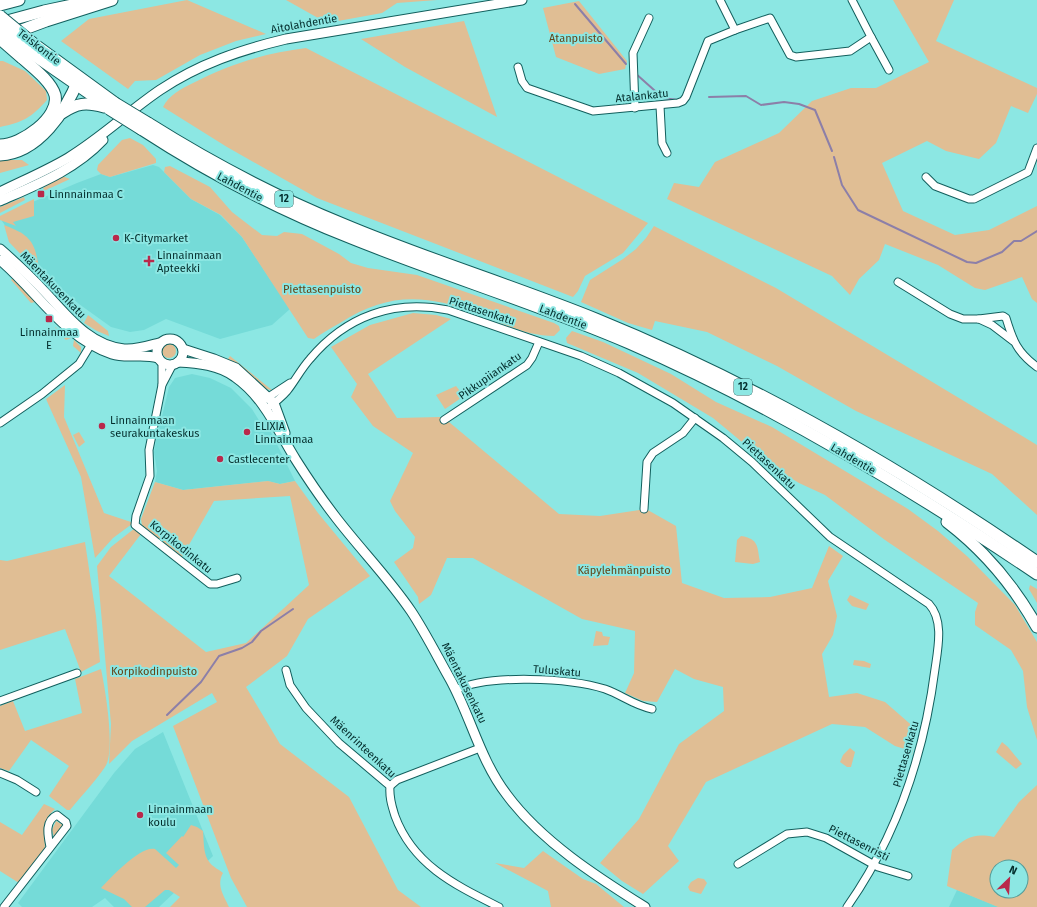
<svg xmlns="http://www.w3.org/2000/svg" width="1037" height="907" font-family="'Fira Sans',sans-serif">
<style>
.built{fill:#75dbd8}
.green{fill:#e0be94;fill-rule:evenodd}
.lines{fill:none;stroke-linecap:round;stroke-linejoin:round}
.stream{stroke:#8c7fa8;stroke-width:2}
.minor-casing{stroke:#125f5d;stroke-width:9}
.major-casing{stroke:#125f5d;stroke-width:11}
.highway-casing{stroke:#125f5d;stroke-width:13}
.minor{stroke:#fff;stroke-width:7}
.major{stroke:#fff;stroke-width:9}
.highway{stroke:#fff;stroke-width:11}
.highway-bridge-casing{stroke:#125f5d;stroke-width:13;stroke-linecap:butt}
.highway-bridge{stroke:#fff;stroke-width:11}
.poi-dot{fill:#b9284b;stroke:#8ce7e3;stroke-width:1.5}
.labels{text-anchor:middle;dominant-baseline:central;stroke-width:4;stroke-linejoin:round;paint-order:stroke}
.shield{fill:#8ce7e3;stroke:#2c6563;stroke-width:1}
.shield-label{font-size:10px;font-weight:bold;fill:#032d2c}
.street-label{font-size:11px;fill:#032d2c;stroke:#8ce7e3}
.park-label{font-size:11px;fill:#634417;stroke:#8ce7e3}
.poi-label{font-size:11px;fill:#032d2c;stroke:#8ce7e3;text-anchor:start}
</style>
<rect width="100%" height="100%" fill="#8ce7e3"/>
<g class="built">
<path d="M153,165l6,2 32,32 29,16 22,22 48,72 -18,16 -52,14 -54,-20 -22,11 -14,2 -19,-5 -32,-23 -50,-43 -27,-40 1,-5 11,-6 63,-27 24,-9 9,3z"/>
<path d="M192,374l18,4 21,10 21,21 8,13 5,-2 30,61 -15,3 -12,-3 -85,9 -28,-8 2,-11 -3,-19 2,-11 13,-54 6,-9z"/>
<path d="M163,732l50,124 -54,51h-45l-9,-9 -13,9h-70l-4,-4 96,-130 21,-24z"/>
<path d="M957,890l42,17h-50z"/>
</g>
<g class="green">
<path d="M187,0l79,34 -30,7 -36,14 -44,25 -21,1 -7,8 -67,-48 28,-22z"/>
<path d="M286,0h151l-40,3 -15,10 -55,10z"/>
<path d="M893,0h61l-18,41 101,47v6l-9,19 -17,-7 -15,37 -17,16 -33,-8 -19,-10 -45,22 21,48 52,24 34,-5 48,-24v97l-5,-4 -10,-22 -37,13 -10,-2 -37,-23 -53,-21 -6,16 -20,19 -9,16 -18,-19 -165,-77 7,-16 25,4 16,-25 64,-29 33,-32 39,-13h25l53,-26z"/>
<path d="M579,1l48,60 -2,8 -26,5 -43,-17 -13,-49z"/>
<path d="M464,21l33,96 -92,-50 -44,-28z"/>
<path d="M306,48l342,175 -25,30 -38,23 -7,15 -5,6 -256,-99 -90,-51 -64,-40c6,-12 18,-18 30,-24 36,-19 73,-30 113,-35z"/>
<path d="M0,61h3l22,10 21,20 1,9c-16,18 -24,22 -47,27z"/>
<path d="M130,138l13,7 13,14v4l-46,14 -9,-3 -4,-4 1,-5 24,-25z"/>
<path d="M0,160h22l7,5 -29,8z"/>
<path d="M170,166l40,21 22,25 30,23 15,1 7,-4 18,2 37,20 12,9 17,5 49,7 137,48 5,3 1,4 -6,6c-26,0 -51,-12 -75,-22 -53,-20 -91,-22 -139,9 -9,5 -18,10 -26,16l-6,-1 -66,-101 -21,-22 -30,-16 -27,-27 1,-5z"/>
<path d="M62,176l8,3 -26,12 -1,-3z"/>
<path d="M24,197l1,3 -25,13v-6z"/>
<path d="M34,199v17l-21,6 3,4 -16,-6v-4z"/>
<path d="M4,225c26,10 31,16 35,44l-7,-3 -23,-24z"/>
<path d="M654,226l122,62 261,157v70l-45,-41 -136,-63 -79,-45 -70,-34 -52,-11 -3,9 -24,-7 -47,-21 9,-22 33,-21 13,-10 10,-11z"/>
<path d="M13,278l22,24 -4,1 -20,-23z"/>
<path d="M66,299l20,14 -4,8z"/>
<path d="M413,313l23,2 15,4 -83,55 29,44 43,-1 9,5 110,92 41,2 46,-7 30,17 6,57 42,15 46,-1 42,-9 17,-42 14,10 -15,25 9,35 -4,19 -11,19 7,43 28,-4 28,9 31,27 -4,26 -4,-5 -13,-4 -30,-19 -33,-3 -126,58 -38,64 11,15 -36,33 -21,-13 -22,-18 39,-44 40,-75 45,-33 -1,-24 -29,-8 -19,-10 -18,33 -14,-1 -18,-8 9,-20 1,-42 -53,-12 -109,-61h-26l-16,37 -12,9 -1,-7 -24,-35 19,-14 2,-11 -20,-26 -5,-10 23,-48 -40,-27 -22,-29 6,-13 -26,-37 39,-22z"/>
<path d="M88,315l20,16 1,5 -12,-5 -13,-8z"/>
<path d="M55,327l16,11 -5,2 -10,-9z"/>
<path d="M572,331l31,11 68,32 45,28 56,25 136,82 30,22 30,26 47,48 22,37v98l-10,-33 -4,-36 -12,-21 -36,-25v-13l3,-9 -93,-63 -60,-45 -26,-12 -28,-17 -58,-48 -75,-45 -71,-30 -1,-5z"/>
<path d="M74,340l7,7v6l-8,-7z"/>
<circle cx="169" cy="351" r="7"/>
<path d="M230,356l42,34c-15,0 -31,-23 -44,-31z"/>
<path d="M65,385l-1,32 40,96 27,9 1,2 -19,14 -18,20 -14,-81 -35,-78z"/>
<path d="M456,386l8,10 -19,13 -9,-14z"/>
<path d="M79,432l6,10 -6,5 -6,-12z"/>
<path d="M268,481l12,3 15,-3 23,32 52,63 -62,43 -21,37 -41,31 34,57 69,53 49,93 23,17h-174l-16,-29 -58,-152 44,-24 -5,-9 -80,48 -23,23 2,-40 -14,-158 14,-19 24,-19 6,6 -32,42 97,76 40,-9 63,-58 -19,-89 -76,5 -32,56 -40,-31 -1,-7 14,-37 28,8z"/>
<path d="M741,536c18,3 16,10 19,26l-7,2 -18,-2 2,-22z"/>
<path d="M85,542l11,74 4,46 -19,10 -16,-43 -65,21v-90l7,1z"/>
<path d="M1030,585l7,4v14l-8,-14z"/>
<path d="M850,595l19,9 -3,6 -14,-4 -5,-6z"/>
<path d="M596,631l6,1 1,4 7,1 -2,8 -15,1z"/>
<path d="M854,660l10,1 7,3 -1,4 -17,-3z"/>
<path d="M101,669c4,19 15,82 4,98 -10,15 -24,29 -35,43h-3l-18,-14 20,-30 -38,-26 -22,31 -9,-3v-62l13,-5 12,30 57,-18 -7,-34z"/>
<path d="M1002,742l6,5 14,17 -6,5 -20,-17z"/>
<path d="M850,748l5,4 -4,15h-4l-7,-5 3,-7z"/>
<path d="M1037,785v122h-39l-51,-21 5,-36c15,-13 22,-17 42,-13l25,-35zM997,867h24v24h-24z"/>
<path d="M44,804l11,5 -6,6 -5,10 1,23 -26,35 -19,-12v-49l22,13z"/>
<path d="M56,821l7,4v2l-9,10 -2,-7z"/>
<path d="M191,825l6,2 6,4c1,11 0,24 7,32 4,5 9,6 13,10 -7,12 1,23 6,34h-59l10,-10 -11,-7h-4l-20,17h-13l-8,-8 -23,-11c9,-10 40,-43 54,-39l21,19 3,-3 -13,-12 16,-17 1,1z"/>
<path d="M543,851l40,28 13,5 28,23h-73l-3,-16 -53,-28 29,5z"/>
<path d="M698,878l6,1 3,4 -6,11 -11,-3 -2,-4 3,-5z"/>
</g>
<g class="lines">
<g class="stream">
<path d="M575,4l51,60"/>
<path d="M635,73l28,25 15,2"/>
<path d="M709,97l37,-1 15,9 23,-3 15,2 16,6 17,41"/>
<path d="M834,157l8,28 16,25 109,52 9,1 26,-11 12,-11h7l16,-10"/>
<path d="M167,715l34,-33 18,-26 23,-8 10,-6 9,-11 32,-22"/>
</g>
<g class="minor-casing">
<g id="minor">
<path d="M735,30l35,-12 20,37 6,2 54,-6 21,-14 -19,-37"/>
<path d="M871,37l18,33"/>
<path d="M518,67l4,14 5,7 66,23 85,-8 5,-2 3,-4 22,-56 27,-11 -15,-30"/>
<path d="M660,106l2,37 5,10"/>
<path d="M635,108l-2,-55 16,-35"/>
<path d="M926,177l9,9 34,13h5l54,-27 9,-24"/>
<path d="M898,282l52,32 13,5h16l13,6 21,16"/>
<path d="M979,319l24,-3 3,2c7,23 11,34 31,49"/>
<path d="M162,362v22"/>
<path d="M173,364l-11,21 -13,65 1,26 -14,40 -1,9 75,59h7l20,-6"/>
<path d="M264,400l26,-17"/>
<path d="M266,409c7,-5 15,-11 21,-18 8,-10 14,-22 23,-32 36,-43 84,-60 138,-49l133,46 38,17 54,30 50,35 29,24 78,75 99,67c15,16 9,44 6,65 -11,85 -38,167 -88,238"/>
<path d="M444,420l83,-55 5,-7 7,-16"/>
<path d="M0,423l42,-29 37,-30 14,-23"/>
<path d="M644,509l3,-47 6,-9 30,-20 12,-15"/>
<path d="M286,670l4,15 16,23 33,35 51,43c-1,12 2,20 5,30 18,49 60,69 104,91"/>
<path d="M456,690c32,-16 114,-12 149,-1 17,6 28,16 47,20"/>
<path d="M0,701l77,-28"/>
<path d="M0,773l17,7 19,12"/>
<path d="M390,786l7,-6 83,-32"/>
<path d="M738,864l49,-30 20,-2 19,6 52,29 30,9"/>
<path d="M4,907l63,-81 -1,-4 -9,-7c-13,6 -9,21 -7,32"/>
</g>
</g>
<g class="major-casing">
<g id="major">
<path d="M0,192c22,-11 46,-21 68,-34 33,-20 61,-47 92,-68 39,-26 80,-40 126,-51l236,-39"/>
<path d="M0,201c36,-16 75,-31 103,-61"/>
<path d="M0,249c15,13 30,27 44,42 23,24 44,54 80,58 12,1 24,-3 35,-6"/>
<path d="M0,260c38,32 63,77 112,94 15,5 31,-1 46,4"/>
<circle cx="170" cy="352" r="13"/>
<path d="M183,349l31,10 22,9 38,35 11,30"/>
<path d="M178,362c20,1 41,3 57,15 29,20 43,54 61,83 12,19 25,38 38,55 25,33 54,62 77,96 14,21 26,45 39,68 21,38 30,81 57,116 34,46 90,82 138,112"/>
</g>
</g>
<g class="highway-casing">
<g id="highway">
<path d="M0,5l19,-5"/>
<path d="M0,23l44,-12 47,-10"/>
<path d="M11,34l35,-13 66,-21"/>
<path d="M34,44l81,59"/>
<path d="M28,51l75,52"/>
<path d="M62,113c15,-10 24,-11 42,-6"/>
<path d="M148,123c62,39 126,73 195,101 83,35 169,61 253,95 155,63 303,148 441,243"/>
<path d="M141,129c66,43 136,80 210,109 92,37 187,66 278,105 143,62 279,144 408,231"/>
<path d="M0,145c21,0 60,-27 55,-50 -4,-14 -23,-28 -33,-37"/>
<path d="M0,155c39,-2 66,-44 79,-77"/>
<path d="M947,522c38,29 67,64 90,105"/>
</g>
</g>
<use href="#minor" class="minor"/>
<use href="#major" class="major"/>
<use href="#highway" class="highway"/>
<g class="highway-bridge-casing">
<g id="highway-bridge">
<path d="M0,16l34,28"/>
<path d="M0,28l28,23"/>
<path d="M0,39l22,19"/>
<path d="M115,103l33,20"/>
<path d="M109,109l32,20"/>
</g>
</g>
<use href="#highway-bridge" class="highway-bridge"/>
</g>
<g class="poi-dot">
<rect x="37" y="190" width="8" height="8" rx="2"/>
<circle cx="116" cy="238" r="4"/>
<path d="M147 255h4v4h4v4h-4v4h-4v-4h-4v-4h4z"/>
<rect x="45" y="315" width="8" height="8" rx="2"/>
<circle cx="102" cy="426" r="4"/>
<circle cx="247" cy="432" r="4"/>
<circle cx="220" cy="459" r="4"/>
<circle cx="140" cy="815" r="4"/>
</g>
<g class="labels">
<g class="shield">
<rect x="275" y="191" width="18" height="16" rx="3"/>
<rect x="734" y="379" width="18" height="16" rx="3"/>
</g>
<g class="shield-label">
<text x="284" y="199">12</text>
<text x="743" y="387">12</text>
</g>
<g class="street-label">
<text transform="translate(304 24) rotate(-10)">Aitolahdentie</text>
<text transform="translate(39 47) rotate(38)">Teiskontie</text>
<text transform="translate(642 96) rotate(-6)">Atalankatu</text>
<text transform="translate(240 187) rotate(28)">Lahdentie</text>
<text transform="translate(53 285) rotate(46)">Mäentakusenkatu</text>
<text transform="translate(482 311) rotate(18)">Piettasenkatu</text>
<text transform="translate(563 317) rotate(21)">Lahdentie</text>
<text transform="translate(490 376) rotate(-35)">Pikkupiiankatu</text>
<text transform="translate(853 459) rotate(30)">Lahdentie</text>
<text transform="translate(769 464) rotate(43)">Piettasenkatu</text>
<text transform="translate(181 547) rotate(39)">Korpikodinkatu</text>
<text transform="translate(557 671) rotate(5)">Tuluskatu</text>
<text transform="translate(464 683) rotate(64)">Mäentakusenkatu</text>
<text transform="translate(363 747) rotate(43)">Mäenrinteenkatu</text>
<text transform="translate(906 754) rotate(-74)">Piettasenkatu</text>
<text transform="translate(859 843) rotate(27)">Piettasenristi</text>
</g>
<g class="park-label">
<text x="576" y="38">Atanpuisto</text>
<text x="322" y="289">Piettasenpuisto</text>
<text x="624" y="570">Käpylehmänpuisto</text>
<text x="154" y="671">Korpikodinpuisto</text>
</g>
<g class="poi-label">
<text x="49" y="194">Linnnainmaa C</text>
<text x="124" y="238">K-Citymarket</text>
<text x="157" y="255">Linnainmaan<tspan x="157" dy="13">Apteekki</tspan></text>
<text x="49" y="332" text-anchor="middle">Linnainmaa<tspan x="49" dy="13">E</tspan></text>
<text x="110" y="420">Linnainmaan<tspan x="110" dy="13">seurakuntakeskus</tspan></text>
<text x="255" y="426">ELIXIA<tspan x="255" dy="13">Linnainmaa</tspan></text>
<text x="228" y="459">Castlecenter</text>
<text x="148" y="809">Linnainmaan<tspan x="148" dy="13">koulu</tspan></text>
</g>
</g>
<g transform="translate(1009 879) rotate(25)"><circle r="19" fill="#8ce7e3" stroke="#559d9a"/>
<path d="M0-3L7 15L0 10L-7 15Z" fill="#b9284b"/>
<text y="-6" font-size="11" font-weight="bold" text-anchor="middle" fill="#032d2c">N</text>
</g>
</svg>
